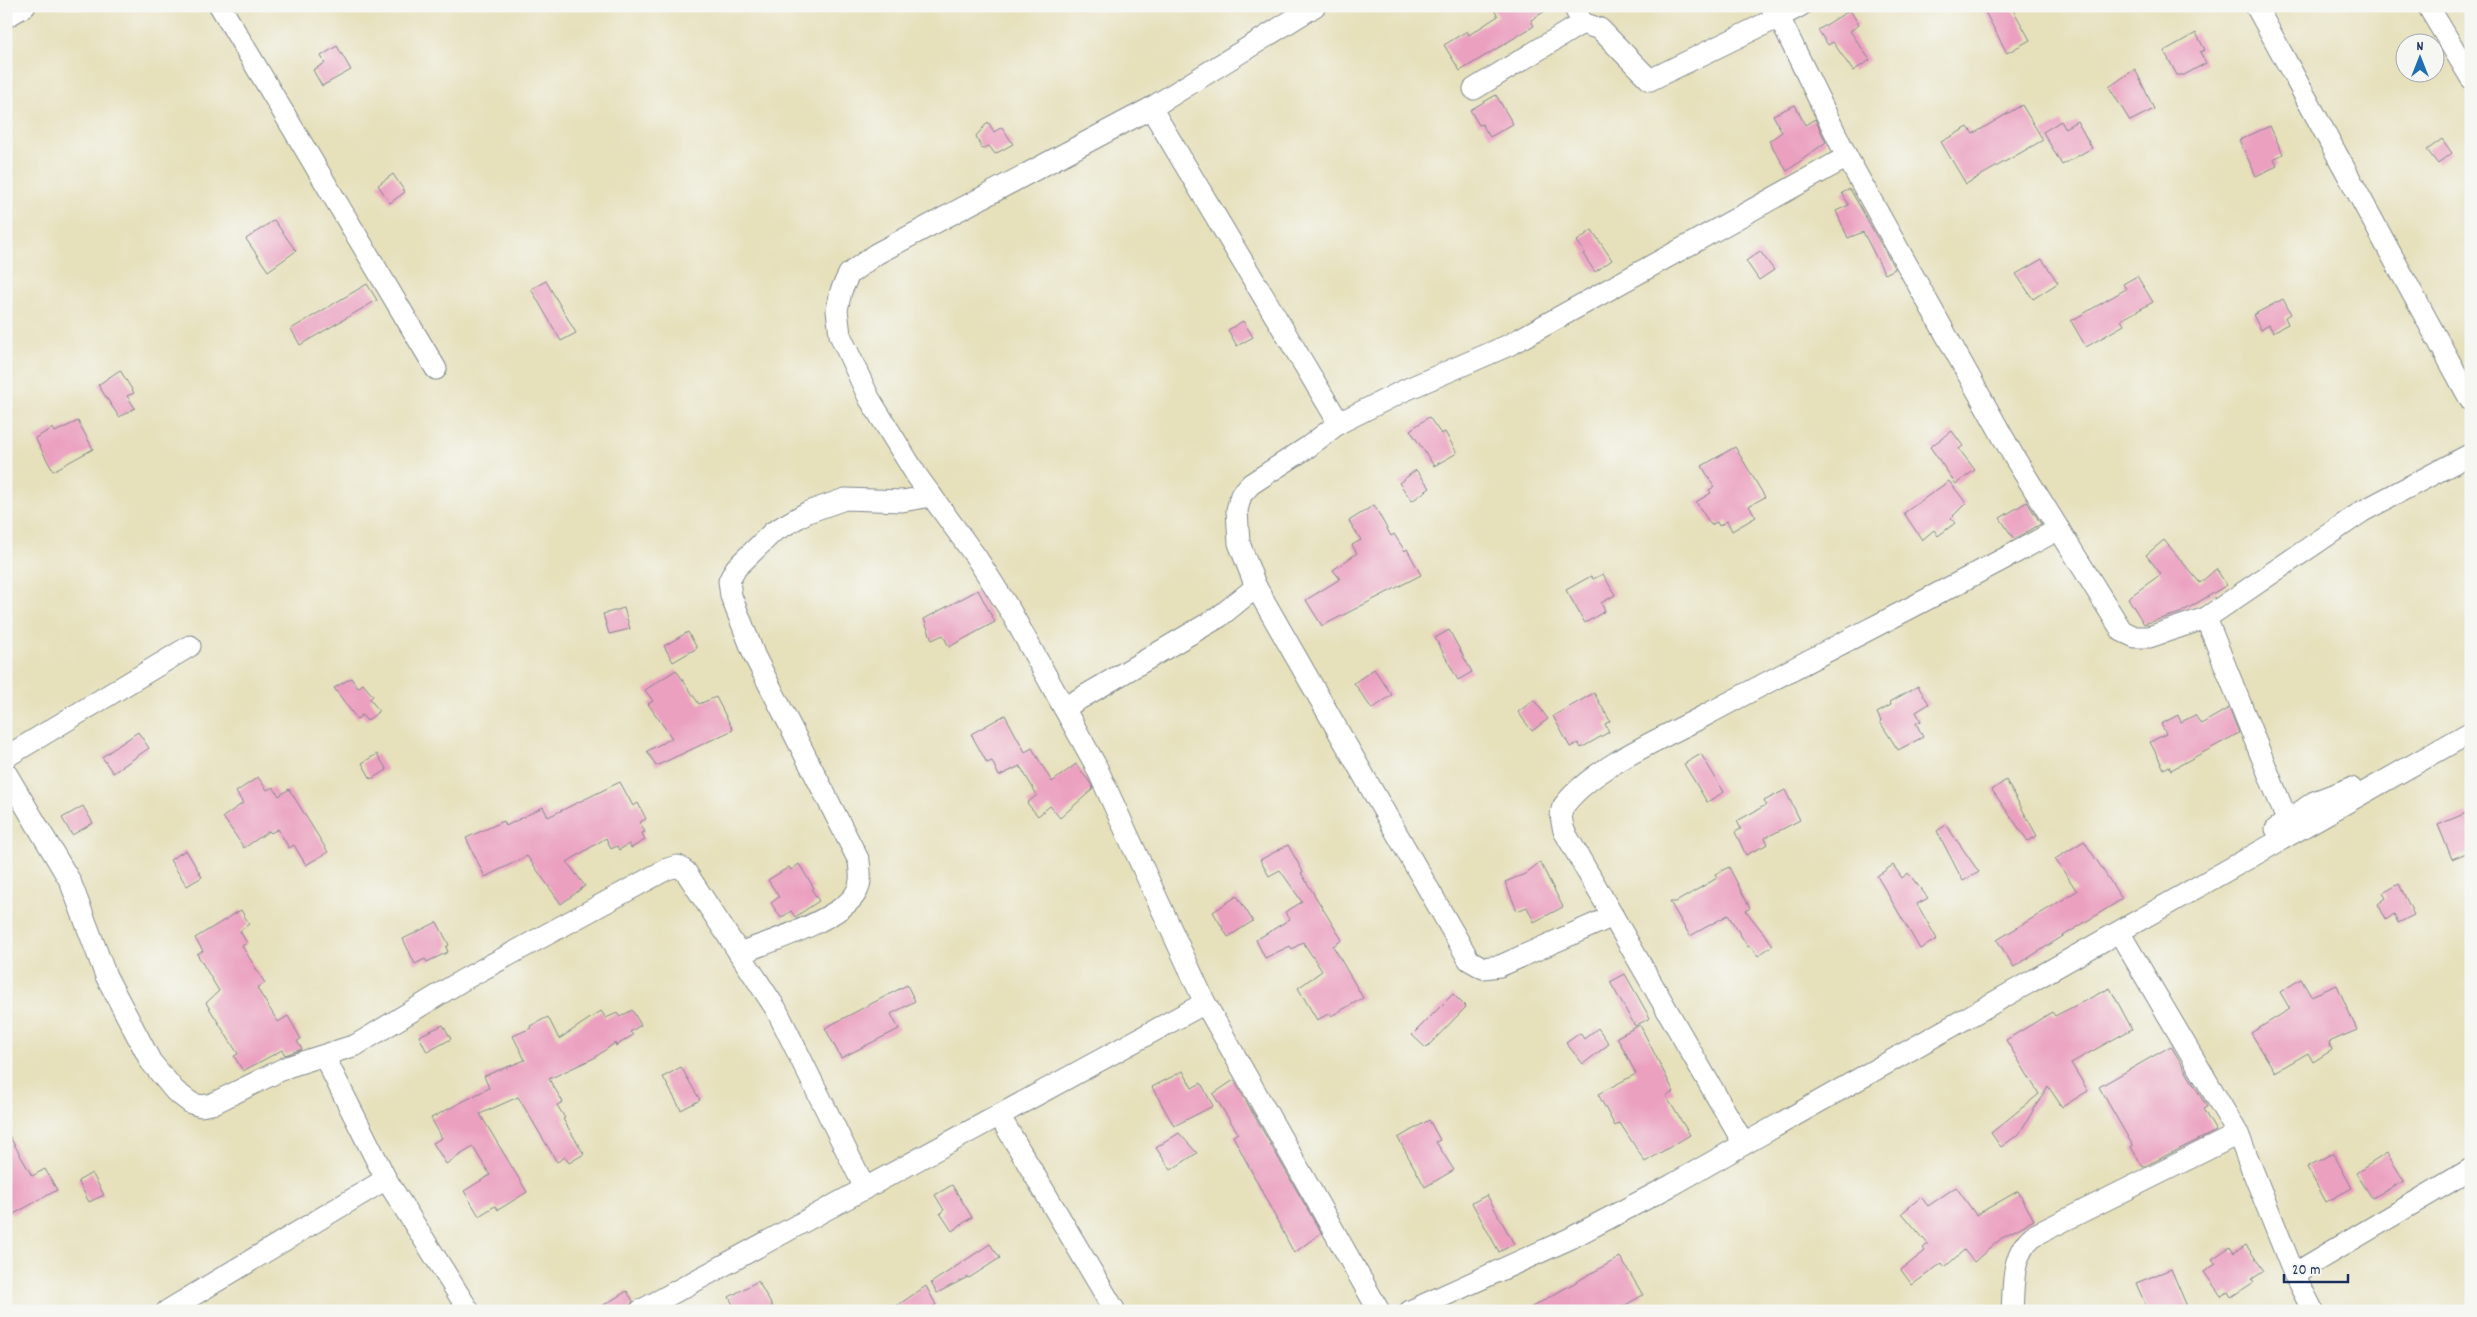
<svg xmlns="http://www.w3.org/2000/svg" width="2477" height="1317" font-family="Dekko,sans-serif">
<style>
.building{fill:#eba0c0}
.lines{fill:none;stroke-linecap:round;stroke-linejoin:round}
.street-casing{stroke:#80888c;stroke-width:23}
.street{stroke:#fff;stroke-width:21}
</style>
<rect width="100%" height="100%" fill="#f6f6f2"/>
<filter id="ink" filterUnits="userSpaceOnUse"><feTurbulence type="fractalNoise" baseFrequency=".02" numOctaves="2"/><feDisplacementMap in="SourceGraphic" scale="10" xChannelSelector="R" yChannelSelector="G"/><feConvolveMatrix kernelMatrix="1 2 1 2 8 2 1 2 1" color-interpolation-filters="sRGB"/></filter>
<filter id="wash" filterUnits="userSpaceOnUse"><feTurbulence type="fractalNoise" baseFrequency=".0096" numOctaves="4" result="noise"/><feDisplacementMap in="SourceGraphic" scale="20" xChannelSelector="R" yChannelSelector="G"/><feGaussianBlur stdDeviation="1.12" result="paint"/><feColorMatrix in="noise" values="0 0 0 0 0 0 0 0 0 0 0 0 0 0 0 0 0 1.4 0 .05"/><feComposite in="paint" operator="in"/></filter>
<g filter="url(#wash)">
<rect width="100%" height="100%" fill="#e6e0bb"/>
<g id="blocks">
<g class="building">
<path d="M1491,6h62l-22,14 3,6 -74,45 -16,-26 23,-14 2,4 29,-19z"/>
<path d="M1982,6h29l19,34 -23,13z"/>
<path d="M1850,10l9,15 -9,6 20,29 -17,11 -20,-29 -5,3 -10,-15z"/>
<path d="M2196,33l9,17 -5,2 6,11 -22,12h-7l-13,-24z"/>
<path d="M337,46l14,24 -29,16 -9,-16 12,-7 -4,-7z"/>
<path d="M2135,69l19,40 -24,12 -21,-34z"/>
<path d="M1496,95l17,29 -23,13 -8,-13 -3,1 -9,-15z"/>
<path d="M1795,105l10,20 10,-6 11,23 -39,29 -18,-30 13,-9 -9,-17z"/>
<path d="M2022,105l21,35 -77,44 -25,-42 27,-15 5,7z"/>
<path d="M2061,121l4,7 12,-7 15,27 -30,17 -19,-33z"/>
<path d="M988,122l6,10 8,-5 11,17 -18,10 -6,-8 -7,3 -6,-13z"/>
<path d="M2270,126l13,28 -9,5 3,7 -21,10 -17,-36z"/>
<path d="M2442,139l10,14 -14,11 -11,-14z"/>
<path d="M393,174l12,18 -15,11 -12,-18z"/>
<path d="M1850,189l45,80 -10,5 -22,-42 -15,6 -12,-27 13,-6 -7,-12z"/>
<path d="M274,220l22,31 -28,20 -22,-32z"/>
<path d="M1592,230l20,30 -17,12 -12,-18 2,-1 -8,-12z"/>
<path d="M1760,251l14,19 -15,10 -13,-19z"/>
<path d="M2042,259l16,24 -25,16 -17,-25z"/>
<path d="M2137,276l16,26 -32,18 3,5 -38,22 -15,-26 55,-32 -3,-5z"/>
<path d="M546,281l30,52 -15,8 -30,-52z"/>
<path d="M367,284l10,16 -77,45 -9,-16z"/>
<path d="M2283,299l8,15 -6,3 3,7 -15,8 -4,-7 -8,5 -8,-15z"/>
<path d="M1243,321l10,16 -16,9 -9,-16z"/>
<path d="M120,370l14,23 -7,3 8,12 -16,9 -21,-32z"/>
<path d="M1429,417l12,17 4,-2 12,21 -23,13 -24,-36z"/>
<path d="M78,421l15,28 -40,22 -18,-33 18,-10 2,4z"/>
<path d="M1952,431l11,15 -4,3 16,21 -19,14 -26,-37z"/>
<path d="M1735,447l30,50 -16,9 7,11 -24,14 -5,-10 -8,5 -2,-4 -6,3 -15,-23 15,-9 -2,-3 5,-3 -12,-21z"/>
<path d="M1416,470l14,18 -18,13 -13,-18z"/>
<path d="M1949,481l17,22 -15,15 4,5 -17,13 -4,-6 -12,10 -18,-27z"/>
<path d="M2027,502l14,22 -27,15 -14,-21z"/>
<path d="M1374,505l17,31 3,-2 11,17 2,-2 14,26 -99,51 -16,-26 34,-21 -7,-9 24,-17 -5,-8 9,-5 -12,-19z"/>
<path d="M2164,540l36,43 16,-14 11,16 -47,28 -36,11 -16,-26 33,-24 -15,-19z"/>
<path d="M1603,574l12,21 -14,8 4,8 -20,12 -19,-33 25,-14 2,3z"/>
<path d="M978,590l17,32 -46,25 -6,-12 -11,5 -8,-21z"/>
<path d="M624,608l6,21 -21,5 -6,-20z"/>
<path d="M1449,630l23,42 -14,8 -23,-42z"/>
<path d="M688,632l9,16 -24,14 -9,-16z"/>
<path d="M1374,669l18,26 -20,14 -18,-26z"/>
<path d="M676,670l23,34 17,-7 17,33 -77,36 -9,-15 25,-13 -24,-34 5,-3 -8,-11z"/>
<path d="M351,678l7,10 5,-4 10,12 -3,3 9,12 -12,10 -5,-6 -5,4 -23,-31z"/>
<path d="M1918,686l11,18 -13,8 5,9 -5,2 7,14 -25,13 -18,-28 1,-1 -4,-8 14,-8 -1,-3z"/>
<path d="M1594,693l16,28 -5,3 4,8 -28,16 -3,-5 -8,4 -17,-31z"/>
<path d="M1534,700l14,19 -16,12 -14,-19z"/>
<path d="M2229,708l10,25 -68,37 -2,-4 -5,3 -14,-27 16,-8 -5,-10 17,-9 3,7 14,-7 6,9z"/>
<path d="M1005,715l20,37 7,-4 20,34 24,-18 15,20 2,5 -33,29 -10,-12 -12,10 -11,-13 10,-8 -17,-29 -21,10 -7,-15 -5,2 -16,-29z"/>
<path d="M138,732l11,16 -36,25 -11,-16z"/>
<path d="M377,754l10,16 -16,9 -9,-16z"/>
<path d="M1701,754l23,38 -17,10 -23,-38z"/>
<path d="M258,777l9,13 6,-3 6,9 10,-7 39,63 -22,13 -12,-20 -5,3 -11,-19 -7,4 -2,-2 -25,17 -21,-31 20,-14 -7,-11z"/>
<path d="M2006,780l31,56 -9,5 -36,-51z"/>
<path d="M620,782l13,24 5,-3 8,16 -6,3 5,10 -3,1 3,7 -14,8 -2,-4 -10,6 -2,-4 -6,3 -5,-11 -39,24 18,24 -24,18 -34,-48 -42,21 -19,-39 38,-17 2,5 37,-19 5,10z"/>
<path d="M1785,790l15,30 -35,18 3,6 -22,11 -11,-23 6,-3 -4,-8 29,-16 -2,-4z"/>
<path d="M83,806l10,17 -21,12 -10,-17z"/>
<path d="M2466,813l5,11v27l-19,8 -14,-34z"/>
<path d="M1946,825l33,47 -16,9 -26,-50z"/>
<path d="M2084,841l38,58 -108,68 -17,-27 80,-49 -22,-32z"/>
<path d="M1288,845l15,27 -2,1 41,67 -9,6 30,52 -32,18 -1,-3 -13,7 -19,-32 24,-17 -19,-29 -11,7 -2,-3 -25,12 -9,-18 34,-21 -5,-7 17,-10 -22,-32 -11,6 -9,-16z"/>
<path d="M186,850l16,27 -15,9 -17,-26z"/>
<path d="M1540,862l23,45 -29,15 -7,-15 -10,4 -12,-29 20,-8z"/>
<path d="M799,864l15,24 -2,2 7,11 -24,16 -4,-6 -10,7 -10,-15 8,-6 -11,-17 21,-13 2,3z"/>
<path d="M1893,865l9,13 6,-5 20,25 -11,6 20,35 -17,10 -43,-73z"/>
<path d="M1729,867l21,41 -4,3 27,34 -15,11 -8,-10 -2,1 -20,-32 -38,21 -20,-34h6l41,-24 -2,-4z"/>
<path d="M2399,884l15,31 -16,8 -4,-9 -8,6 -8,-16 8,-6 -3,-5z"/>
<path d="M1237,896l16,25 -25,16 -15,-25z"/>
<path d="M241,910l8,14 -9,7 7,12 -5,3 23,37 -8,5 21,34 10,-6 13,23 -4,2 5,8 -17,6 -3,-5 -39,21 -9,-15 4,-2 -32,-51 13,-12 -22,-37 6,-3 -8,-13z"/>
<path d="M437,922l12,23 -3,2 2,5 -21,10 -2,-3 -10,5 -12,-25z"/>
<path d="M1625,974l25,44 -15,8 -25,-44z"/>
<path d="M2301,979l10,17 26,-11 20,45 -28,12 3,8 -19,12 -5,-9 -33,19 -24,-39 39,-24 -10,-17z"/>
<path d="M907,985l8,16 -24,13 8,15 -58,29 -16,-30z"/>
<path d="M2110,988l22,41 -61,34 17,28 -26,16 -14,-21 -29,48 -18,13 -10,-14 48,-39 -33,-54 46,-28 3,4z"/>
<path d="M1453,994l13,13 -40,41 -14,-13z"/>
<path d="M632,1010l9,15 -11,7 3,3 -17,11 -1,-3 -21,15 -45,21 14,23 -6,3 8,13 -2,1 21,35 -15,9 -4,-6 -8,5 -39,-65 -38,17 47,78 -29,18 -3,-4 -16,10 -15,-25 26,-16 -17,-28 -27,17 -13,-21 9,-5 -11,-20 58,-30 -5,-12 41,-16 -12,-24 18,-8 -1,-2 18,-9 11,22 42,-28 5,7 11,-5 3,4z"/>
<path d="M443,1025l8,14 -24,13 -8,-16z"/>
<path d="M1640,1025l34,67 -8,4 24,39 -45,27 -25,-39 -5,3 -17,-32 38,-20 -19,-37z"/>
<path d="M1598,1028l11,16 -26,20 -17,-21 14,-10 4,6z"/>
<path d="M2171,1046l36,61 -4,2 13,22 -73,36 -12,-20 2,-1 -34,-59z"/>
<path d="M681,1067l19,33 -19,10 -18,-33z"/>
<path d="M1183,1071l9,17 9,-5 12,23 -39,20 -22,-39z"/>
<path d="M1234,1080l87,153 -27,20 -61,-117 5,-3 -25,-39z"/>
<path d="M1429,1120l11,20 -4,2 18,28 -29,17 -27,-49z"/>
<path d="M6,1130l26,46 13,-7 12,21 -45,25 -6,-10z"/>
<path d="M1179,1133l18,20 -26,17 -15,-22z"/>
<path d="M2333,1153l19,35 -26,14 -19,-35z"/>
<path d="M2387,1153l17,28 -32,17 -16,-25z"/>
<path d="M92,1173l12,22 -15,7 -11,-21z"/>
<path d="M952,1185l20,32 -20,14 -12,-18 4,-3 -9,-15z"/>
<path d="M1956,1187l20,28 42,-24 16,29 -30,16 -30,26 -10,-12 -19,17 -3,-4 -30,22 -11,-15 24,-19 -2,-3 5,-4 -26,-31 19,-16 7,9z"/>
<path d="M1487,1195l27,49 -15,8 -27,-49z"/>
<path d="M990,1244l10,14 -31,20 -1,-1 -31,16 -6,-10z"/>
<path d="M2246,1245l18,26 -12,8 2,3 -23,15 -3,-5 -7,4 -17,-24 12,-8 -4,-5 18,-12 4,6z"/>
<path d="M1620,1257l23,38 -28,16h-90z"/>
<path d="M2171,1269l18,42h-41l-12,-28z"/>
<path d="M758,1281l17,30h-39l-7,-14z"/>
<path d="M926,1286l10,19 -11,6h-36z"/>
<path d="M627,1291l6,10 -5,10h-34z"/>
</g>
</g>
</g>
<g filter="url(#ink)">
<use href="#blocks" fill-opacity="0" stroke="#80888c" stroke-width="1"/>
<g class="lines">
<g class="street-casing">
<g id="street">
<path d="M220,6l216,363"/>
<path d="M1315,6l-164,102 188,315"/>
<path d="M1574,6l8,17"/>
<path d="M1800,6l-21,11 68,140 167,300 108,174 13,6h14l57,-19 157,-107 108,-57"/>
<path d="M2256,6l215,395"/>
<path d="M2428,6l43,72"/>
<path d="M6,17l19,-11"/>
<path d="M1474,89l108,-66 18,6 50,51 129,-63 -8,-11"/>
<path d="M1151,108l-275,146 -27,20 -8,17 -4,19 3,25 29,63 48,78 59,81 35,55 53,96 31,56 110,239 174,308"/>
<path d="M1256,587l213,373 14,8 17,-2 113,-50"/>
<path d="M2206,618l81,202"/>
<path d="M1064,708l155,-91 37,-30 -17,-44 -2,-33 4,-15 10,-11 57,-37 31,-24 64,-32 106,-46 338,-188"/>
<path d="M6,757l184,-111"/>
<path d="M6,773l64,108 36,95 45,86 24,29 16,12 10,3 11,-2 75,-37 69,-22 107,-65 204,-111 11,-3 8,6 90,137 89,179"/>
<path d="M2276,829l38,-27 37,-14"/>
<path d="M2119,932l119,202 56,140"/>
<path d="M739,953c28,-10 106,-35 118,-62 5,-10 3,-19 2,-30l-104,-204 -24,-61 -2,-15 7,-13 37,-36 35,-20 37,-13 57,2 30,-5"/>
<path d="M324,1056l62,123"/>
<path d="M999,1115l116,196"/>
<path d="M1744,1144l-180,-313c-2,-10 -6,-20 2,-28 29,-37 99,-66 140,-88 117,-63 236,-122 353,-186"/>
<path d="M167,1311l219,-132 83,132"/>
<path d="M640,1311l565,-308"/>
<path d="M1410,1311l159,-72 103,-54 799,-453"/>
<path d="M2012,1311c2,-27 -1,-57 21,-75l205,-102"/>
<path d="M2313,1311l-19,-37 177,-105"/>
</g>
</g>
<use href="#street" class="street"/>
</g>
</g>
<rect width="2477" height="1317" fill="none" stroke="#f6f6f2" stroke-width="25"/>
<g transform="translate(2420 58)"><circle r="24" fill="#f6f6f2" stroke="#9ea6b7"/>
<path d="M0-4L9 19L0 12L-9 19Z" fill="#1f6fb2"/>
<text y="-8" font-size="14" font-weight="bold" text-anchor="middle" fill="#1b2f5e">N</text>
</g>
<path d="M2284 1274v8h64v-8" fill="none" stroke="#1b2f5e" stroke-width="2.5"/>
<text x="2292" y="1274" font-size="15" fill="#1b2f5e" stroke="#f6f6f2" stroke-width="4" paint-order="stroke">20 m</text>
</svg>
